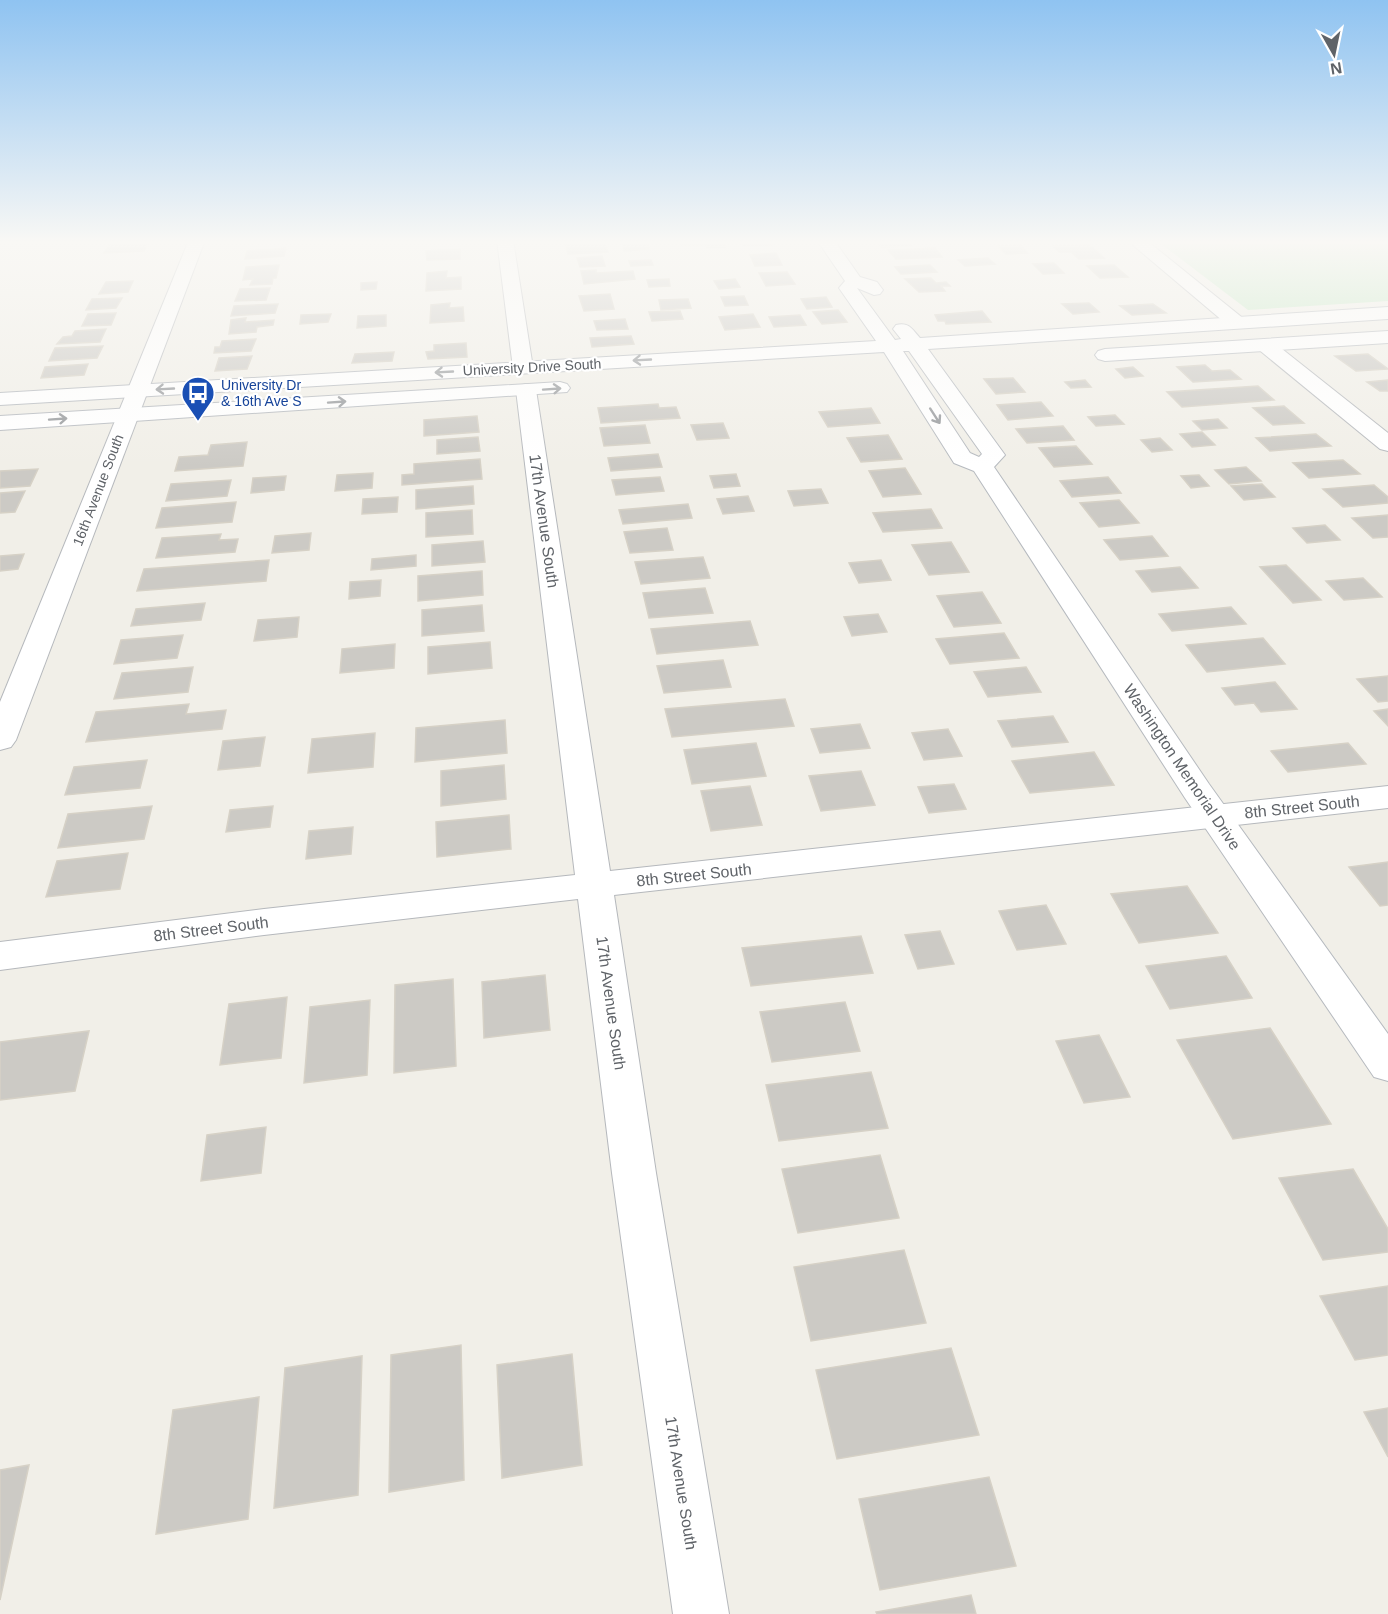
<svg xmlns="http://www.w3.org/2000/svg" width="1388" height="1614" font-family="Arial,sans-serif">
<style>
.green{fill:#c5e8c5}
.building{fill:#cccac5;stroke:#d6d1c6;stroke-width:1.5}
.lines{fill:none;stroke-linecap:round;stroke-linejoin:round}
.street-casing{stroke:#b5b8bc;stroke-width:2}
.secondary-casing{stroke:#b6babf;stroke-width:2}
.street{fill:#fff;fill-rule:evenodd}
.secondary{fill:#fff;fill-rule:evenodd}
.oneway{stroke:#979a9d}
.labels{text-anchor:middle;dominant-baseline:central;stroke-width:4.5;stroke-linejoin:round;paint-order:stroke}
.far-street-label{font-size:14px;fill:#5f6368;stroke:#fff}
.far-transit-label{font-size:14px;fill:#164399;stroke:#fff;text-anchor:start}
.street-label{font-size:16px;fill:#5f6368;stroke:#fff}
</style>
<rect width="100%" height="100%" fill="#f1efe8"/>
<path class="green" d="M1156,240h232v61l-140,9z"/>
<g class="building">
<path d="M681,240h21l1,5h-21z"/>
<path d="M740,240h29l3,5 -28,1z"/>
<path d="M876,240h31l4,6 -30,1z"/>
<path d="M647,241l2,8 -25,2 -2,-9z"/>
<path d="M148,242l-4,9 -40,2 6,-9z"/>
<path d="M605,243l3,9 -40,2 -2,-9z"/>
<path d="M705,243h19l1,4 -18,1z"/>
<path d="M1021,245l6,8 -21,1 -8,-8z"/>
<path d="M1090,245l14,13 -25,1 -8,-7h-12l-6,-6z"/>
<path d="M286,248l-2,8 -39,3 2,-8z"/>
<path d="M935,248l7,9 -46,2 -8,-9z"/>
<path d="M460,249v10l-33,1 -1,-9z"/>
<path d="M776,253l6,12 -27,1 -5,-11z"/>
<path d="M602,256l3,10 -25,1 -3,-9z"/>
<path d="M988,258l7,6 -30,2 -7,-6z"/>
<path d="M651,260l2,5 -22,1 -2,-5z"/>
<path d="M1054,263l10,10 -21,1 -10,-10z"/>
<path d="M279,265l-3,13h-3l-1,6 -22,1 3,-6 -10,1 3,-13z"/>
<path d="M930,265l7,7 -36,2 -6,-7z"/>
<path d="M1114,265l14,12 -28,1 -13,-12z"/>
<path d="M596,270v3l37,-2 2,8 -51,5 -3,-13z"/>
<path d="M447,271l-1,7 15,-1v12l-35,2 1,-18z"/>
<path d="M787,272l8,12 -29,2 -7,-13z"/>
<path d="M931,278l5,5 10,-1 4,4h-9l4,5 -26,1 -14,-13z"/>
<path d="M669,279l1,7 -21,1 -2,-7z"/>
<path d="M735,279l5,8 -21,2 -5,-8z"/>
<path d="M133,281l-5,11 -29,2 7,-12z"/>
<path d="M377,282l-1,7 -15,1v-7z"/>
<path d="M270,288l-4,12 -31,1 5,-12z"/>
<path d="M610,294l4,15 -30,2 -5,-15z"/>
<path d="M744,296l4,9 -23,1 -4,-9z"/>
<path d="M826,297l6,10 -25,2 -6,-10z"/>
<path d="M122,298l-6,10 -30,2 6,-11z"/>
<path d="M688,299l3,9 -30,2 -2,-10z"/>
<path d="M450,303l-1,5 14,-1 1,14 -34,2 1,-18z"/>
<path d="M1089,303l10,9 -26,2 -11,-10z"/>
<path d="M278,304l-3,9 -44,3 3,-10z"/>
<path d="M1153,304l13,9 -34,2 -12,-9z"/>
<path d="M838,310l9,12 -25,2 -9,-12z"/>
<path d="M680,311l3,8 -31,2 -3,-9z"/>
<path d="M982,311l9,11 -45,2 -1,-3h-7l-3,-6z"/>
<path d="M116,313l-5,12 -29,1 6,-12z"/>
<path d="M331,314l-3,8 -28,2 1,-9z"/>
<path d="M753,314l7,13 -35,3 -6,-13z"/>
<path d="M386,315v11l-29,2 1,-12z"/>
<path d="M800,315l6,10 -32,2 -5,-10z"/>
<path d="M246,318l-1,4 29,-2 -1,5 -16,2 -1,5 -27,2 2,-14z"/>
<path d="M625,319l3,10 -31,1 -3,-9z"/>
<path d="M106,329l-6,13 -43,2 6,-7 9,-1 3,-5z"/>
<path d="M631,336l3,8 -42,3 -2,-9z"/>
<path d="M256,339l-5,12 -37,2 1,-6h5l2,-6z"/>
<path d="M466,343l1,14 -39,2 -2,-7 8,-1v-6z"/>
<path d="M103,346l-6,12 -48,3 6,-13z"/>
<path d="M394,352l-2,9 -40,2 3,-9z"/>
<path d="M1368,354l20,15 -32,2 -21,-15z"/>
<path d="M252,356l-5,13 -32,2 4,-13z"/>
<path d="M88,364l-4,11 -43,3 4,-11z"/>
<path d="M1205,365l7,6 18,-1 11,9 -48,3 -16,-15z"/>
<path d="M1133,367l10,9 -18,2 -9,-9z"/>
<path d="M1013,378l12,14 -29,2 -12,-15z"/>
<path d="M1085,380l6,7 -20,1 -6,-6z"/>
<path d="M1388,380v11h-8l-13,-9z"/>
<path d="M1258,386l16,14 -92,7 -15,-15z"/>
<path d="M1041,402l12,14 -45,4 -11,-15z"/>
<path d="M658,404l1,4 17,-1 4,11 -79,5 -3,-15z"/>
<path d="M1284,406l20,17 -31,2 -20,-17z"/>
<path d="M871,408l9,15 -52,4 -9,-15z"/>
<path d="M1115,415l9,9 -28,2 -8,-9z"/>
<path d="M477,416l2,16 -55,4v-16z"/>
<path d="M1218,419l9,9 -25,2 -9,-9z"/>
<path d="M723,423l6,15 -32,2 -6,-15z"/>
<path d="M645,425l5,18 -46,3 -4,-18z"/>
<path d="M1063,426l11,14 -47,3 -11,-14z"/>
<path d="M1202,432l13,13 -23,2 -12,-13z"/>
<path d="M1316,434l15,12 -61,5 -14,-13z"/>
<path d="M888,435l14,24 -41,3 -14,-24z"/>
<path d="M478,437l2,14 -43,3v-14z"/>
<path d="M1160,438l12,12 -20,2 -11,-12z"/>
<path d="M247,442l-4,24 -68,5 4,-14 29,-2 3,-10z"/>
<path d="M1076,446l16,18 -38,3 -15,-19z"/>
<path d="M658,454l4,13 -51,4 -3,-13z"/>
<path d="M480,459l2,20 -80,6v-10l12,-1v-10z"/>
<path d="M1343,460l17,14 -51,4 -16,-15z"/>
<path d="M1246,467l15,14 -32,3 -14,-14z"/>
<path d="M905,468l16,26 -38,3 -14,-26z"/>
<path d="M38,469l-8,17 -30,2v-17z"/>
<path d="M373,473l-1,15 -37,3 2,-16z"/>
<path d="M736,474l4,12 -26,2 -4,-12z"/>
<path d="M1199,475l10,11 -18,2 -10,-12z"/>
<path d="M286,476l-2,14 -33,3 2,-15z"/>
<path d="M660,477l4,14 -48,4 -4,-15z"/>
<path d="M1108,477l13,16 -49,4 -12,-16z"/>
<path d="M231,480l-4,16 -61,5 5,-17z"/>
<path d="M1262,484l13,13 -31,3 -13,-14z"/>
<path d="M1374,485l14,12v6l-45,4 -20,-18z"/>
<path d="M473,486l1,18 -58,5v-19z"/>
<path d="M821,489l7,14 -34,3 -6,-15z"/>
<path d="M25,491l-10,21 -15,1v-20z"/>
<path d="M748,496l6,15 -31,3 -6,-15z"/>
<path d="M398,497l-1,15 -35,2 1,-15z"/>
<path d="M1119,500l20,23 -40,4 -19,-24z"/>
<path d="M236,502l-4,20 -76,6 6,-20z"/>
<path d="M688,504l4,14 -69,6 -4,-14z"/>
<path d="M931,509l11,19 -59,4 -10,-19z"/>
<path d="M472,510l1,24 -47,3v-24z"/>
<path d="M1388,515v22l-15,1 -21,-20z"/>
<path d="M1325,525l15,15 -33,3 -14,-15z"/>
<path d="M667,528l6,22 -43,3 -6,-21z"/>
<path d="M311,533l-2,17 -37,3 3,-17z"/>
<path d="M221,534l-2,6 19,-1 -3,13 -79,6 6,-20z"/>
<path d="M1152,536l16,20 -48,4 -16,-20z"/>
<path d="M483,541l2,21 -53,4v-21z"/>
<path d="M951,542l18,30 -40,3 -17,-30z"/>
<path d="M24,554l-6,15 -18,2v-15z"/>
<path d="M416,555v11l-45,4 1,-11z"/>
<path d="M703,557l7,21 -69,6 -6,-22z"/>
<path d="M269,560l-3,21 -129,10 7,-22z"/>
<path d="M881,560l10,20 -32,3 -10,-20z"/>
<path d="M1286,565l35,35 -28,3 -33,-36z"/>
<path d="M1180,567l18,21 -46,4 -16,-21z"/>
<path d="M482,571l1,24 -65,6v-25z"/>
<path d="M1363,578l19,19 -38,3 -18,-19z"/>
<path d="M381,580l-1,16 -31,3 1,-17z"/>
<path d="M705,588l8,25 -64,5 -6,-25z"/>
<path d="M982,592l19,31 -47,4 -17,-31z"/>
<path d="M205,603l-4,17 -70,6 5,-17z"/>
<path d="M482,605l2,26 -62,5v-26z"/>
<path d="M1231,607l15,17 -74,7 -13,-17z"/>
<path d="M878,614l9,18 -35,4 -8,-19z"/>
<path d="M299,617l-2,20 -43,4 4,-21z"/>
<path d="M750,621l8,24 -101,9 -6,-25z"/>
<path d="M1004,633l15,25 -69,6 -14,-25z"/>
<path d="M183,635l-6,23 -63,6 7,-24z"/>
<path d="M1263,638l22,26 -78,8 -21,-27z"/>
<path d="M490,642l2,26 -64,6v-27z"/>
<path d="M395,644l-1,24 -54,5 2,-24z"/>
<path d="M723,660l8,27 -67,6 -7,-27z"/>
<path d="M193,667l-5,25 -74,7 8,-26z"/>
<path d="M1026,667l15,25 -53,5 -14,-25z"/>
<path d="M1388,676v25l-10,1 -21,-23z"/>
<path d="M1275,682l22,27 -36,3 -7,-9 -19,2 -13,-17z"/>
<path d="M785,699l9,27 -122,11 -7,-28z"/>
<path d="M189,704l-3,10 40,-4 -4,19 -136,13 10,-30z"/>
<path d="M1388,709v17l-14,-15z"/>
<path d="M1053,716l15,26 -56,5 -14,-26z"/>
<path d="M505,720l2,33 -92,9 1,-34z"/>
<path d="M860,724l10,24 -50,5 -9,-24z"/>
<path d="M948,729l14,27 -38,4 -12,-27z"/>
<path d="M375,733l-2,34 -65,6 4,-34z"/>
<path d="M265,737l-5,29 -42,4 5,-29z"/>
<path d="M756,743l10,33 -74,8 -8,-34z"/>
<path d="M1348,743l18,21 -78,8 -17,-21z"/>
<path d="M1094,752l20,33 -84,8 -18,-32z"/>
<path d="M147,760l-7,28 -75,7 9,-28z"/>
<path d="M504,765l2,34 -65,7v-35z"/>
<path d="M861,771l14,34 -54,6 -12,-35z"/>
<path d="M954,784l12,25 -37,4 -11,-26z"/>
<path d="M750,786l12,39 -51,6 -10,-40z"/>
<path d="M152,806l-8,33 -86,9 10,-34z"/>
<path d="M273,806l-3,21 -44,5 4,-22z"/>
<path d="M509,815l2,34 -74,8 -1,-35z"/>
<path d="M353,827l-2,27 -45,5 3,-28z"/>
<path d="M128,853l-8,36 -74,8 11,-36z"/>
<path d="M1388,862v43l-8,1 -31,-39z"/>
<path d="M1187,886l31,47 -79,10 -28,-49z"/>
<path d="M1046,905l20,39 -49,6 -18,-39z"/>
<path d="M940,931l14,33 -36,5 -13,-34z"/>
<path d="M861,936l12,37 -122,13 -9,-38z"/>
<path d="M1226,956l26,42 -82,11 -24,-43z"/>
<path d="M545,975l5,55 -66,8 -2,-56z"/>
<path d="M453,979l3,87 -62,7 1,-88z"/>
<path d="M287,997l-6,61 -61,7 9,-61z"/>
<path d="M370,1000l-3,75 -63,8 6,-76z"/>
<path d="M845,1002l15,49 -88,11 -12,-50z"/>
<path d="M1270,1028l61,96 -98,15 -56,-99z"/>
<path d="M89,1031l-14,60 -75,9v-58z"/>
<path d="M1099,1035l31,62 -46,6 -28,-62z"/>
<path d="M871,1072l17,56 -109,13 -13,-56z"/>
<path d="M266,1127l-5,46 -60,8 6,-46z"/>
<path d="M880,1155l19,63 -101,15 -16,-64z"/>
<path d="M1353,1169l35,60v23l-65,8 -44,-82z"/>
<path d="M904,1250l22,73 -115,18 -17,-74z"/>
<path d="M1388,1286v69l-33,5 -35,-64z"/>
<path d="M461,1345l3,135 -75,12 2,-137z"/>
<path d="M951,1348l28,87 -142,24 -21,-89z"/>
<path d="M572,1354l10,111 -80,13 -5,-113z"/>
<path d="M362,1356l-4,139 -84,13 11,-140z"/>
<path d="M259,1397l-11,122 -92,15 17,-124z"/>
<path d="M1388,1408v49l-24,-45z"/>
<path d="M29,1465l-29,135v-130z"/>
<path d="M989,1477l27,89 -136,24 -21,-91z"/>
<path d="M971,1595l5,19h-99l-1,-2z"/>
</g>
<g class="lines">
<g class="street-casing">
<g id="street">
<path d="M189,240h16l-189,500 -5,7 -11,3v-48z"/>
<path d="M497,240h16l20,128 -3,4h-14l-3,-4z"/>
<path d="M1127,240h19l98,79 2,4 -2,4h-14z"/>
<path d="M1265,339l7,2 116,92v18l-8,-2 -122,-100 -3,-4 3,-4z"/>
<path d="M526,384l7,2 3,4 74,481 778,-85v22l-774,87 42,278 73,441h-56l-61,-441 -34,-274 -314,36 -264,35v-28l264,-33 311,-34 -59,-485 3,-4z"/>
</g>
</g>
<g class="secondary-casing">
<g id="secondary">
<path d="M817,240h17l26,37 17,5 6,8 -3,4 -6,1 -17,-7 38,52 6,-1 -8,-10 3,-4c13,-3 16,4 24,13l468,-31v12l-460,30 77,106 -11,12 215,317 179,250v47l-14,-4 -189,-279 -211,-327 -20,-8 -70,-111 -884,53v-12l876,-52 -37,-53 6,-7zM903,351h6l73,103 -3,3 -9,-4z"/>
<path d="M1388,331v12l-283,18 -7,-2 -3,-4 3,-4 7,-2z"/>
<path d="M560,382l7,2 3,4 -3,4 -567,38v-14z"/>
</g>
</g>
<use href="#street" class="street"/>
<use href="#secondary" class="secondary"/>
</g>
<defs><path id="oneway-shaft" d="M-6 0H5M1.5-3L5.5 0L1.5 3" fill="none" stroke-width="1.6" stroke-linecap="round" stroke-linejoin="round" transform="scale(1.5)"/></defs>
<g class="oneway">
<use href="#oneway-shaft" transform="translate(642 360) rotate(177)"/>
<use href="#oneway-shaft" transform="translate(444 372) rotate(177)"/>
<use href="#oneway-shaft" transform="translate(165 389) rotate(177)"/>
<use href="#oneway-shaft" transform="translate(552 389) rotate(-4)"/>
<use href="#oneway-shaft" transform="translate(337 402) rotate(-4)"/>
<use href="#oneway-shaft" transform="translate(935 416) rotate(57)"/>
<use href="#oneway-shaft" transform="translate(58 419) rotate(-4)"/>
</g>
<linearGradient id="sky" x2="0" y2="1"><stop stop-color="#8fc3f1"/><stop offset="0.52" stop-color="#f9f8f5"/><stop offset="1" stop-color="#f9f8f5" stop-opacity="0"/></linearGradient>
<rect width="1388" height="466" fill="url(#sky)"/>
<defs>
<g id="bus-pin" transform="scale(1.725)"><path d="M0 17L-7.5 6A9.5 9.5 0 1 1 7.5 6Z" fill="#1a4fb4" stroke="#fff"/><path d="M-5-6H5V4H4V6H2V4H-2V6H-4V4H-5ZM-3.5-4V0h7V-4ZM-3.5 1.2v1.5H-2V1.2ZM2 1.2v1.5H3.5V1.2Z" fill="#fff"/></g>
</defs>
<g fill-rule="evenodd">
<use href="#bus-pin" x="198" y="393"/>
</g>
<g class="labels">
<g class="far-street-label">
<text transform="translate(532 367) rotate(-3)">University Drive South</text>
<text transform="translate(98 490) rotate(-69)">16th Avenue South</text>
</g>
<g class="far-transit-label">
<text x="221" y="385">University Dr<tspan x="221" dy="16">&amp; 16th Ave S</tspan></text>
</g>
<g class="street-label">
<text transform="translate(544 521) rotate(82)">17th Avenue South</text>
<text transform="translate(1182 767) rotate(56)">Washington Memorial Drive</text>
<text transform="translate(1302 807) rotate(-6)">8th Street South</text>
<text transform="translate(694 875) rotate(-6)">8th Street South</text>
<text transform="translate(211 929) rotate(-7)">8th Street South</text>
<text transform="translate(611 1003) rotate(82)">17th Avenue South</text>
<text transform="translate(681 1483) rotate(81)">17th Avenue South</text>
</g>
</g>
<g transform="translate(1334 54) rotate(171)" stroke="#ffffff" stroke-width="4.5" paint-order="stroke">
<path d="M0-4.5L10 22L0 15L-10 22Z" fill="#5f6368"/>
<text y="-9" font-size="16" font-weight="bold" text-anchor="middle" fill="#5f6368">N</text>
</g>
</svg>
